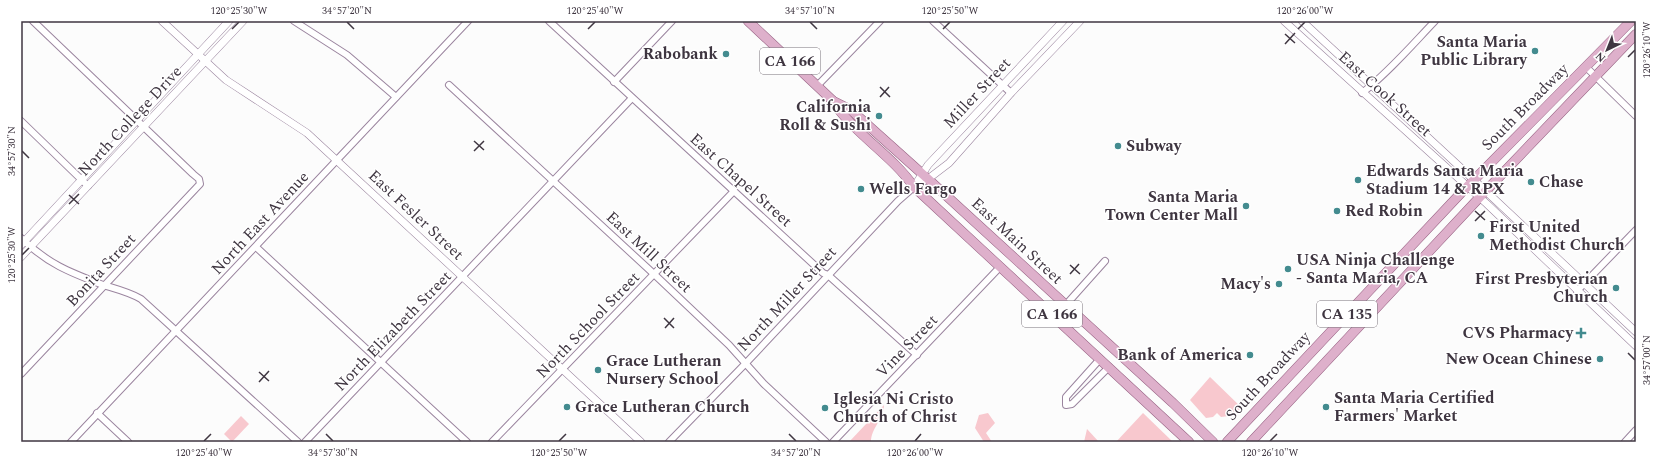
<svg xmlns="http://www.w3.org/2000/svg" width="1657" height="463" font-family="Spectral,serif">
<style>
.green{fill:#f8c8ce}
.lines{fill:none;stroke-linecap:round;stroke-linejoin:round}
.minor-casing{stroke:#9b859f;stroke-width:8}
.tertiary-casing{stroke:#9b859f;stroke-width:8}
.primary-casing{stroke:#986384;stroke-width:10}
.minor{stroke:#fff;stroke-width:6}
.tertiary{stroke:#fff;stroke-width:7}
.primary{stroke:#deb0cb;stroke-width:9}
.ticks{fill:none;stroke:#3f3641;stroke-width:1.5}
.poi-dot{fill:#438b8f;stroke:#fff;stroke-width:1.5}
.labels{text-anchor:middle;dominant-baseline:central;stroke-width:3;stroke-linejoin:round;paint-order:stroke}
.shield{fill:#fff;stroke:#79727a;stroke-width:1}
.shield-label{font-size:15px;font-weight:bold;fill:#3f3641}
.poi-label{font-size:16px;font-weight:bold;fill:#3f3641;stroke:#fff;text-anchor:start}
.street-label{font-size:16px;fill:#3f3641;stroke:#fff}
.neatline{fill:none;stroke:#3f3641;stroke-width:1.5}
.ticks-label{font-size:10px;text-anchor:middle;fill:#3f3641}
</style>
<rect width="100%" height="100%" fill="#fcfcfc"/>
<g class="green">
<path d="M1210,377l32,31 -13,8 -8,1 -4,-4 -4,4 -7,1 -16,-18z"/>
<path d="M884,405c0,14 -13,23 -13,37h-22z"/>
<path d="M988,413l7,10 -9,10 6,9h-8l-9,-14 4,-13z"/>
<path d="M1143,413l30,29h-57z"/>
<path d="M241,416l8,8 -17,18 -8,-8z"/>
<path d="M1087,429l12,13h-15z"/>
</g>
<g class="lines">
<g class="minor-casing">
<g id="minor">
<path d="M294,21l53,34 49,42"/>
<path d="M549,21l274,252 5,2 89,80"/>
<path d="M933,21l78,72"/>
<path d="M1587,68l49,48"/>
<path d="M614,82l58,-61"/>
<path d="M449,85l206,190 74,70 35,39 62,58"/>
<path d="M817,86l63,-65"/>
<path d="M1362,93c27,-21 50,-48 73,-72"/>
<path d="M21,121l67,65"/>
<path d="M21,238c27,26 48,34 82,47 13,4 26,7 38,14l157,143"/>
<path d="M256,247l211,195"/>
<path d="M1577,291l59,-61"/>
<path d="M1055,317l50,-56"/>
<path d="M1100,359l-34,38v8l6,-1 37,-37"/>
<path d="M21,374l179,-190 -1,-5 -6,-5 -160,-153"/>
<path d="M97,413l31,29"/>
<path d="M71,442l397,-421"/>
<path d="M305,442l327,-344"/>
<path d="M492,442l242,-251"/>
<path d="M669,442l77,-79 152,-162 16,-14 14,-8"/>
<path d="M833,442l167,-175"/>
<path d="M1625,442l11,-12"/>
</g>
</g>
<g class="tertiary-casing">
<g id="tertiary">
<path d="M162,21l64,59 81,53 334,309"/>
<path d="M1284,21l203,183 149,142"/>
<path d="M1302,21l172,159 162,152"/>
<path d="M928,179l21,-16 62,-70 69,-72"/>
<path d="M914,187l14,-22 135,-144"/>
<path d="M21,245l208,-224"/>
<path d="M21,257l222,-236"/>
</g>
</g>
<g class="primary-casing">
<g id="primary">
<path d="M748,21l84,79c22,34 59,54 82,87l275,255"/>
<path d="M833,101l18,9 77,69 245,224 40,39"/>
<path d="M1227,442l234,-249 170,-172"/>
<path d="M1251,442l228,-244 157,-164"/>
</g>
</g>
<use href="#minor" class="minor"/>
<use href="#tertiary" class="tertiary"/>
<use href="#primary" class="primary"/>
</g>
<path class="ticks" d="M347,22l7,7M810,22l7,7M232,29l7,-7M588,29l7,-7M943,29l7,-7M1298,29l7,-7M1285,34l10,9M1285,44l10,-11M1628,57l7,-7M880,87l10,10M880,97l9,-10M474,141l10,9M22,151l7,7M474,151l10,-10M69,195l10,9M69,204l10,-10M1475,211l10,9M1475,221l10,-10M22,255l7,-7M1070,265l10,9M1070,274l9,-10M664,318l10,10M665,328l9,-10M1628,353l7,7M259,372l10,9M259,382l10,-11M326,434l7,7M789,434l7,7M204,441l7,-7M559,441l7,-7M915,441l6,-7M1270,441l7,-7"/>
<g class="poi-dot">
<circle cx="1535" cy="51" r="4"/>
<circle cx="726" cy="54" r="4"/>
<circle cx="879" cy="116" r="4"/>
<circle cx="1118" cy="146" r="4"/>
<circle cx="1358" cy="180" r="4"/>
<circle cx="1531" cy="182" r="4"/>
<circle cx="861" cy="189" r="4"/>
<circle cx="1246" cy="206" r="4"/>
<circle cx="1337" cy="211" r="4"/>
<circle cx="1481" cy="236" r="4"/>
<circle cx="1288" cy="269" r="4"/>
<circle cx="1279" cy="284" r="4"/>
<circle cx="1616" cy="288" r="4"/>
<path d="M1579 327h4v4h4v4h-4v4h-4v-4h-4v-4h4z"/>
<circle cx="1250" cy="355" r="4"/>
<circle cx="1600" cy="359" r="4"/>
<circle cx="598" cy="370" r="4"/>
<circle cx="567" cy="407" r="4"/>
<circle cx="1326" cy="407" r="4"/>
<circle cx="825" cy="408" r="4"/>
</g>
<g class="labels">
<g class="shield">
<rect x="760" y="48" width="60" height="26" rx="3"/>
<rect x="1022" y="301" width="60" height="26" rx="3"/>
<rect x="1317" y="301" width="60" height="26" rx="3"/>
</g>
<g class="shield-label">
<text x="790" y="61">CA 166</text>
<text x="1052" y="314">CA 166</text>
<text x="1347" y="314">CA 135</text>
</g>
<g class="poi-label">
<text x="1527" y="42" text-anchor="end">Santa Maria<tspan x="1527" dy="18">Public Library</tspan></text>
<text x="718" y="54" text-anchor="end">Rabobank</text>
<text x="871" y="107" text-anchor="end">California<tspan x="871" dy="18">Roll &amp; Sushi</tspan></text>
<text x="1126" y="146">Subway</text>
<text x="1366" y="171">Edwards Santa Maria<tspan x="1366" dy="18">Stadium 14 &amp; RPX</tspan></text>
<text x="1539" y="182">Chase</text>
<text x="869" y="189">Wells Fargo</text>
<text x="1238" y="197" text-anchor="end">Santa Maria<tspan x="1238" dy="18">Town Center Mall</tspan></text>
<text x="1345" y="211">Red Robin</text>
<text x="1489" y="227">First United<tspan x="1489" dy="18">Methodist Church</tspan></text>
<text x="1296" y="260">USA Ninja Challenge<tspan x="1296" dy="18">- Santa Maria, CA</tspan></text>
<text x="1608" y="279" text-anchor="end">First Presbyterian<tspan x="1608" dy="18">Church</tspan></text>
<text x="1271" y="284" text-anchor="end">Macy's</text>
<text x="1573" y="333" text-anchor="end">CVS Pharmacy</text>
<text x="1242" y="355" text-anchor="end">Bank of America</text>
<text x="1592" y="359" text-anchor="end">New Ocean Chinese</text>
<text x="606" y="361">Grace Lutheran<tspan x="606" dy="18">Nursery School</tspan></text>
<text x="1334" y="398">Santa Maria Certified<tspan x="1334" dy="18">Farmers' Market</tspan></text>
<text x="833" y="399">Iglesia Ni Cristo<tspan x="833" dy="18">Church of Christ</tspan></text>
<text x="575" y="407">Grace Lutheran Church</text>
</g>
<g class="street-label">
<text transform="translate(977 93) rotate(-47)">Miller Street</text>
<text transform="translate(1385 94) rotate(42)">East Cook Street</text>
<text transform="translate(1525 107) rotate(-45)">South Broadway</text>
<text transform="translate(130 121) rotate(-47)">North College Drive</text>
<text transform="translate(741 180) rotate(42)">East Chapel Street</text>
<text transform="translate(416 215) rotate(43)">East Fesler Street</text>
<text transform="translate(260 223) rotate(-47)">North East Avenue</text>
<text transform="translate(1017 241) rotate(43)">East Main Street</text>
<text transform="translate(649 252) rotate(43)">East Mill Street</text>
<text transform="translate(101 270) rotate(-47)">Bonita Street</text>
<text transform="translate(787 299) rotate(-47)">North Miller Street</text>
<text transform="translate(588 325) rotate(-46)">North School Street</text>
<text transform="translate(393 331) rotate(-46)">North Elizabeth Street</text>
<text transform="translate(907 346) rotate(-46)">Vine Street</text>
<text transform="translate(1268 376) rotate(-47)">South Broadway</text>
</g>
</g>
<rect width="1657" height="463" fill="none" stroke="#ffffff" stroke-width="44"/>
<g transform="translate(1607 50) rotate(223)" stroke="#ffffff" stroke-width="3" paint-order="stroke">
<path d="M0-3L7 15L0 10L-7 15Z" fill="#3f3641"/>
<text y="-6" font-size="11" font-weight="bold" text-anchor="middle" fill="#3f3641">N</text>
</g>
<rect x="22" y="22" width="1613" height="419" class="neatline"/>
<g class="ticks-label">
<text x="239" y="14">120°25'30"W</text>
<text x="347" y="14">34°57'20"N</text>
<text x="595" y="14">120°25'40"W</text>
<text x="810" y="14">34°57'10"N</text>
<text x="950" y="14">120°25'50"W</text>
<text x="1305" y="14">120°26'00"W</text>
<text transform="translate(1646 50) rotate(-90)" y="4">120°26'10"W</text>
<text transform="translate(11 151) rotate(-90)" y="4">34°57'30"N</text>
<text transform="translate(11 255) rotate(-90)" y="4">120°25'30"W</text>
<text transform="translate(1646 360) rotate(-90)" y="4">34°57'00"N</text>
<text x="204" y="456">120°25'40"W</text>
<text x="333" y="456">34°57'30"N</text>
<text x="559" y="456">120°25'50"W</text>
<text x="796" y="456">34°57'20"N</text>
<text x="915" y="456">120°26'00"W</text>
<text x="1270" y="456">120°26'10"W</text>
</g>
</svg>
